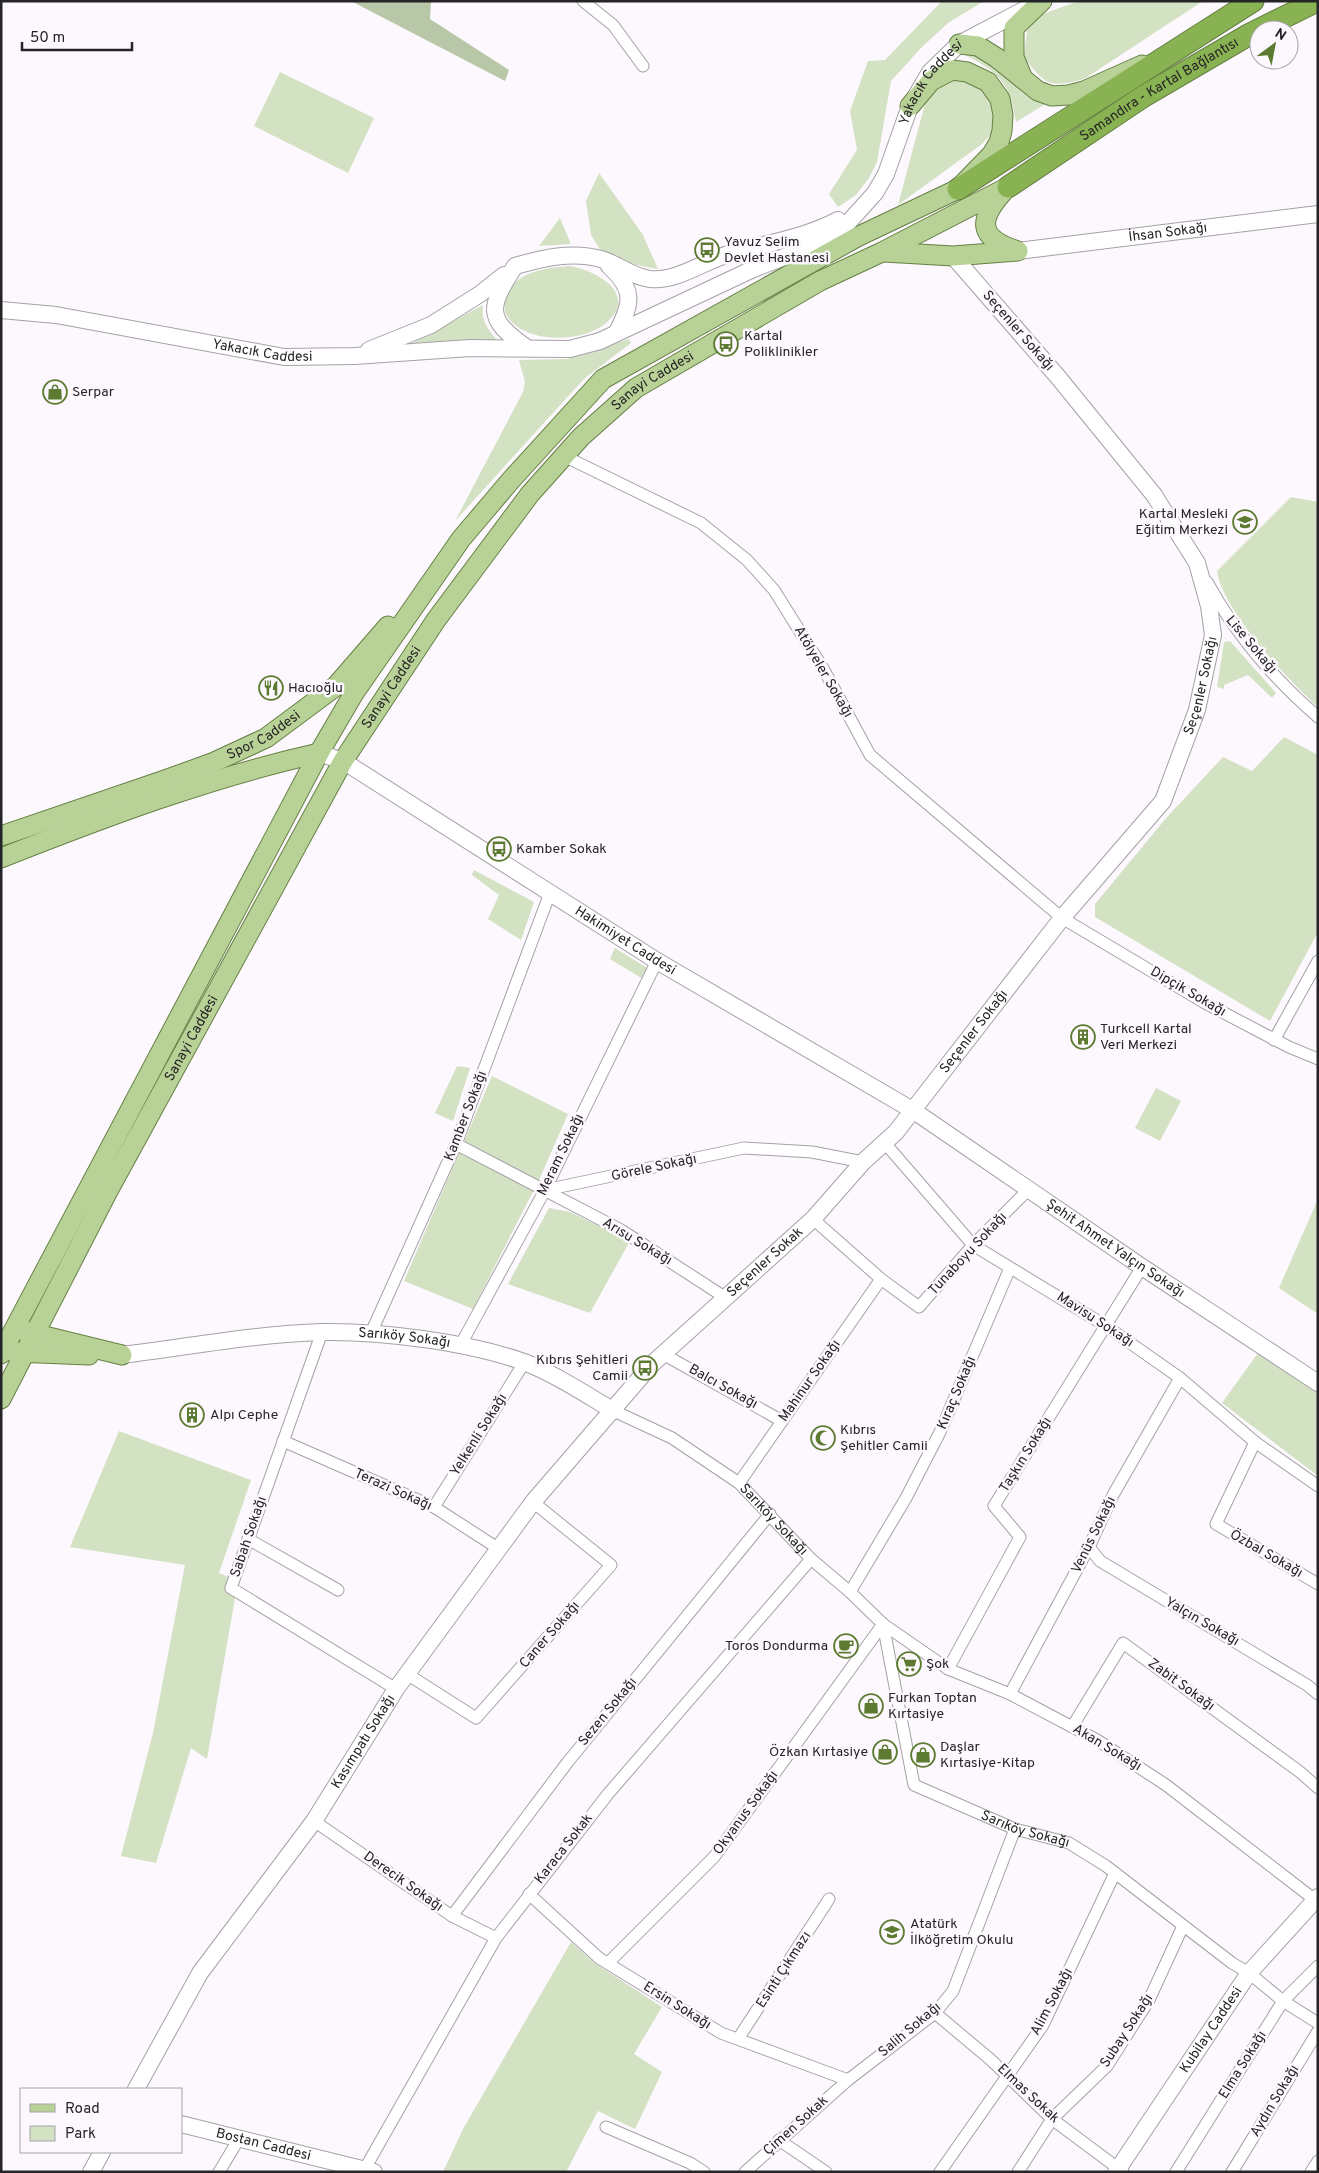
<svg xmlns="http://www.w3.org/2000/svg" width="1319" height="2173" font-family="Overpass,sans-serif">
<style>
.green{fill:#d3e2c3}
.forest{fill:#b8c7a8}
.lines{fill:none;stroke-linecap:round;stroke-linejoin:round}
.street-casing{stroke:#a5a1a7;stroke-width:13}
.secondary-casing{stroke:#a5a1a7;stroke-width:18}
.primary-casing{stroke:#668043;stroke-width:21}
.highway-casing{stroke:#668043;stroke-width:23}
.street{stroke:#fff;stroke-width:11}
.secondary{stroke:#fff;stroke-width:16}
.primary{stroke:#b8d197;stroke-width:19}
.highway{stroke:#89b252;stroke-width:21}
.labels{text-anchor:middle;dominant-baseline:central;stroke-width:5;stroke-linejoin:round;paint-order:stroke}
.street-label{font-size:14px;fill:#252426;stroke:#fcf8fe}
.poi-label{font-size:14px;fill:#252426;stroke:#fcf8fe;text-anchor:start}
</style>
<rect width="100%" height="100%" fill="#fcf8fe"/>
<g class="green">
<path d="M942,1h42l-36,22 -26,24 -31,34 -14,81 -8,16 -13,17 -18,12 -9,-13 28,-44 -7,-39 18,-50 17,-1z"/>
<path d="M1079,1h124l-119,78c-34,10 -40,5 -60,-22l3,-26 13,-16z"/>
<path d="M985,50l62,53 -31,19c-7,-41 -16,-49 -53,-68z"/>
<path d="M280,72l94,46 -26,55 -94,-47z"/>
<path d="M948,78c37,3 48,15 47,52l-13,14 -84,61 29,-109z"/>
<path d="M599,173l44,62 15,34 -37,-7 -20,-11 -10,-16 -5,-34z"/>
<path d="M560,218l11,26 -32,2z"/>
<path d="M570,266c28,5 70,29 35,58 -24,19 -80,20 -98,-8 -3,-5 -3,-13 -1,-18 8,-27 40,-30 64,-32z"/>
<path d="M483,305c-2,16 4,23 14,35l-85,5v-2z"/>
<path d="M629,339l2,4 -46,35 -13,14 -117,129 68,-129 2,-10 -6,-22 48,-1z"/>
<path d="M1291,497l27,5v205c-30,-27 -96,-97 -101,-136z"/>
<path d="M1230,641l46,52 -4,5 -24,-23 -24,10v4l-7,-2 7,-45z"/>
<path d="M1284,737l34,18v177l-48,89 -175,-104v-13l72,-87 56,-60 29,14z"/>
<path d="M474,870l60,32 -13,38 -33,-21 11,-24 -27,-20z"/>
<path d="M615,948l32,20 -4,11 -33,-20z"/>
<path d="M457,1066l13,2 -17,53 -18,-8z"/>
<path d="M492,1076l76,38 -28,64 -67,131 -69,-28z"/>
<path d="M1156,1088l25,13 -21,40 -25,-13z"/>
<path d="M1318,1199v115l-39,-26z"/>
<path d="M549,1208l21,4 60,29 -40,72 -82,-29z"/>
<path d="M1258,1353l60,39v84l-96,-73z"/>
<path d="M119,1431l132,49 -32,93 19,8 -31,178 -16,-11 -35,115 -35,-7 32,-123 32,-168 -115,-18z"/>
<path d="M571,1942l22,20 69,45 -28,47 28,18 -27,57 -37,-18 -32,61h-123l20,-43z"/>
</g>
<path class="forest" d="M351,1h80l-1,18 79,51 -4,11z"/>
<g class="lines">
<g class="street-casing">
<g id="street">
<path d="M583,1l30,24 30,41"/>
<path d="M564,456l137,67 46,37 27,30 50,80 46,85 192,163 143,85 84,44 29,12"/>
<path d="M1207,582c28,51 67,97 111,135"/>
<path d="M1274,1040l44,-79"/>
<path d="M884,1142l89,103 133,81 74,52 75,64 63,44"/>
<path d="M456,1144l165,86 105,68"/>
<path d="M545,1190l199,-42 68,4 51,10"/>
<path d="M813,1219l68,60 38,28 54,-62 56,-56"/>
<path d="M322,1332l-91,256 165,101"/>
<path d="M371,1333l85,-189 94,-251"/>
<path d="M460,1346l85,-156 112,-229"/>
<path d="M663,1354l119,67"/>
<path id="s1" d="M614,1411l58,27 67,45 72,76 39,33 33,32 65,45 62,25 87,46 69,45 149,115"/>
<path d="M283,1441l151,66 65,42"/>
<path d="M1255,1442l-39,82 102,60"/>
<path d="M739,1483l142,-204"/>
<path d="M434,1507l90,-144"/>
<path d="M248,1539l90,51"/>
<path d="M1089,1547l11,14 207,124 11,9"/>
<path d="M850,1592l56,-94 34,-66 70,-164"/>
<path id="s2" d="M883,1624l31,161 101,44 54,14 37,23 126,97 17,10 34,28 35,22"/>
<path d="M948,1669l72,-132 -26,-31 148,-239"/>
<path d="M407,1674l69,44 135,-153 -78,-63"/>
<path d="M1010,1694l79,-147 24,-52 67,-117"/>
<path d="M1072,1727l51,-84 177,129 18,16"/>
<path d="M314,1821l138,95 44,22"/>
<path d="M529,1894l70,64 122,75 127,47"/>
<path d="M452,1916l115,-153 203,-249"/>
<path d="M608,1963l106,-106 169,-233"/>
<path d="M935,2013l56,47 61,59 71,53"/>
<path d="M738,2039l91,-140"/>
<path d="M606,2127l84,36 14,9"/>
<path d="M779,2140l47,32"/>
<path d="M219,2172l21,-35"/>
<path d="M363,2172l133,-234 112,-144 203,-235"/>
<path d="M745,2172l103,-92 87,-67 18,-22 62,-162"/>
<path d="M940,2172l103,-147 72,-152"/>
<path d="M1018,2172l34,-53 55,-53 42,-66 34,-74"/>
<path d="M1176,2172l107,-171 35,-35"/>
<path d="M1232,2172l86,-141"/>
<path d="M1311,2172l7,-11"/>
</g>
</g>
<g class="secondary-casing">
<g id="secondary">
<path id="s3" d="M1018,251l300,-37"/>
<path d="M609,266c26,24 23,37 8,66"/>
<path id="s4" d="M1,310l55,5 228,42 71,-1 115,-8 100,1 30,-8 151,-71 59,-23 37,-23 28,-31 11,-19 24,-68 20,-34 29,-28 74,-39"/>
<path d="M527,348c-43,-30 -38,-41 -12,-82 28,-8 57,-15 86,-7 17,5 31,18 49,20 27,3 54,-18 79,-25 37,-11 75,-16 109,-34"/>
<path d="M369,350l62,-25 49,-31 24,-19"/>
<path id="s5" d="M319,753l24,8 314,200 257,150 228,156 176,116"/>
<path id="s6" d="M122,1355c66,-8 133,-21 200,-23 59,-1 146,10 202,30 31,12 61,32 90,49"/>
<path id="s7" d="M136,2089l64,-116 114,-152 82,-132 137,-187 119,-138 161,-145 50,-57 33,-30 166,-214 101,-117 34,-91 16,-75 -4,-29 -12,-43 -43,-68 -96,-118 -105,-121"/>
<path id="s8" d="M181,2124l193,48"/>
<path d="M91,2172l11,-20"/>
<path id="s9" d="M1116,2172l133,-199 69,-76"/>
</g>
</g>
<g class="primary-casing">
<g id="primary">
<path d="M959,44l19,2 19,12 41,33 14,5 17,-1 15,-4 58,-26"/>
<path d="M1023,79l-9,-22v-29l28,-27"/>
<path d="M1003,192c-24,27 -26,45 12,58"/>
<path d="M884,252l69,4 65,-5"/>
<path id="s10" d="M1,836l161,-55 50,-18 54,-25 70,-52 52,-60"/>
<path d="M1,858c104,-41 210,-81 318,-105"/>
<path d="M24,1331l98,24"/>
<path d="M14,1352l75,3"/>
<path d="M1,1354l318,-601 35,-60 107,-154 50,-59 92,-101 254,-142 101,-48 34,-35 7,-12 3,-11 1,-16 -3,-16 -12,-17 -21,-10 -15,-2 -21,11 -21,25"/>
<path id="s11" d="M1,1399l107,-208 235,-430 93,-141 94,-126 51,-57 55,-49 184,-107 62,-29 126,-65"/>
</g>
</g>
<g class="highway-casing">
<g id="highway">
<path id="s12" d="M1008,187l136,-91 106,-62 67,-33"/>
<path d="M958,189l295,-188"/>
</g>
</g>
<use href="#street" class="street"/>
<use href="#secondary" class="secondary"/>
<use href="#primary" class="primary"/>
<use href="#highway" class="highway"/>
</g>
<defs>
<g id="bus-ring" transform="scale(1.25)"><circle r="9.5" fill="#fcf8fe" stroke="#5c7b31" stroke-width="1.5"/><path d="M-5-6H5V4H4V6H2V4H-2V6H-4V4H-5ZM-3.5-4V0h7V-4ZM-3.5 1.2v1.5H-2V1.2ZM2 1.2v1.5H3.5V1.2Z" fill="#5c7b31"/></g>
<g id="shop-ring" transform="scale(1.25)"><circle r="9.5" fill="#fcf8fe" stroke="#5c7b31" stroke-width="1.5"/><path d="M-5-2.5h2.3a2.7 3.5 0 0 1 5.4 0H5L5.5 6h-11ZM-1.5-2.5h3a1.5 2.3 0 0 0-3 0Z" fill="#5c7b31"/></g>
<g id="school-ring" transform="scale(1.25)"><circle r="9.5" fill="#fcf8fe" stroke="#5c7b31" stroke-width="1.5"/><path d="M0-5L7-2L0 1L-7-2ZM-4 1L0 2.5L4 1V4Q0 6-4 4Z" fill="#5c7b31"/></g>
<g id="restaurant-ring" transform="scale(1.25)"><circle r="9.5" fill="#fcf8fe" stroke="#5c7b31" stroke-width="1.5"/><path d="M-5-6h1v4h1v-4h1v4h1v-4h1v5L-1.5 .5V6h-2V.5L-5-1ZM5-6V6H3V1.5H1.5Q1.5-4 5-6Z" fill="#5c7b31"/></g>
<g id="building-ring" transform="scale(1.25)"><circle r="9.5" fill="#fcf8fe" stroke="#5c7b31" stroke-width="1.5"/><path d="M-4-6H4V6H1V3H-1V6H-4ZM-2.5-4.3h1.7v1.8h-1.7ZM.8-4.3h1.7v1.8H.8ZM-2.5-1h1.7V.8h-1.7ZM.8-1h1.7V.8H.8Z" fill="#5c7b31"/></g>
<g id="mosque-ring" transform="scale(1.25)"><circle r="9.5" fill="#fcf8fe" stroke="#5c7b31" stroke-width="1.5"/><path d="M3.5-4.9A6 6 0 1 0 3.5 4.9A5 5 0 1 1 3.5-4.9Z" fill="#5c7b31"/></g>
<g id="cafe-ring" transform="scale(1.25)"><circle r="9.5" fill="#fcf8fe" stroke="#5c7b31" stroke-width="1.5"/><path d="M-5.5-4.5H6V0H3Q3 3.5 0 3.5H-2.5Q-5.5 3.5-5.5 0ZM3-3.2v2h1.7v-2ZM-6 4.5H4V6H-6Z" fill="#5c7b31"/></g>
<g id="supermarket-ring" transform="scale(1.25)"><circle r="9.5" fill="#fcf8fe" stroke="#5c7b31" stroke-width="1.5"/><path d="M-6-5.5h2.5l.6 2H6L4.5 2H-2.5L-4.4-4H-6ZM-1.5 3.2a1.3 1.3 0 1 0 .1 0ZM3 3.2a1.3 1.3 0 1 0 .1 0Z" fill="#5c7b31"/></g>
</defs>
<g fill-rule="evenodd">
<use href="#bus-ring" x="707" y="250"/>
<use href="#bus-ring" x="726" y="344"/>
<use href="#shop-ring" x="55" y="392"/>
<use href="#school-ring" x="1245" y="522"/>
<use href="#restaurant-ring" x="271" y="688"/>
<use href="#bus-ring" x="499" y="849"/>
<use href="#building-ring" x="1083" y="1037"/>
<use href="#bus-ring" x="645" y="1368"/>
<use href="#building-ring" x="192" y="1415"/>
<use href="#mosque-ring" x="823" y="1438"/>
<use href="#cafe-ring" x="846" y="1646"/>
<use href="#supermarket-ring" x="909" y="1664"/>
<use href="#shop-ring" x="871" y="1706"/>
<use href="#shop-ring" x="885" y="1752"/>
<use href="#shop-ring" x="923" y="1755"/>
<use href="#school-ring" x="892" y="1932"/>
</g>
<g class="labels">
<g class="street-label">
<text stroke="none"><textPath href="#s4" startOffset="1045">Yakacık Caddesi</textPath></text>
<text stroke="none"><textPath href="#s12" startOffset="180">Samandıra - Kartal Bağlantısı</textPath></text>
<text stroke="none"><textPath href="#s3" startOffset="151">İhsan Sokağı</textPath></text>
<text transform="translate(1018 331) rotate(49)">Seçenler Sokağı</text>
<text stroke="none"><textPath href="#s4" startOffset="265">Yakacık Caddesi</textPath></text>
<text stroke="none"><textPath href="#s11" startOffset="1218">Sanayi Caddesi</textPath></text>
<text transform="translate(1251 645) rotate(50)">Lise Sokağı</text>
<text transform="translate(823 672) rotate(60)">Atölyeler Sokağı</text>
<text stroke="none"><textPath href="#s7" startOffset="1776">Seçenler Sokağı</textPath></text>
<text stroke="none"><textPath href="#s11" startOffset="812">Sanayi Caddesi</textPath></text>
<text stroke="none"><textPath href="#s10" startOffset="282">Spor Caddesi</textPath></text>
<text stroke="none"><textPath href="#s5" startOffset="360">Hakimiyet Caddesi</textPath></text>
<text transform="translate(1188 992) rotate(30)">Dipçik Sokağı</text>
<text stroke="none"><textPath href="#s7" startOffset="1356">Seçenler Sokağı</textPath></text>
<text stroke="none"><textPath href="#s11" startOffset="408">Sanayi Caddesi</textPath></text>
<text transform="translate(466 1116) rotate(-69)">Kamber Sokağı</text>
<text transform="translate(561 1155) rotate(-64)">Meram Sokağı</text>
<text transform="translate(654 1168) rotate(-12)">Görele Sokağı</text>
<text transform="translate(637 1242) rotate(31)">Arısu Sokağı</text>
<text stroke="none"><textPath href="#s5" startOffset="939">Şehit Ahmet Yalçın Sokağı</textPath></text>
<text transform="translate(968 1254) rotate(-47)">Tunaboyu Sokağı</text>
<text stroke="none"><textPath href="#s7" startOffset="1044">Seçenler Sokak</textPath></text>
<text transform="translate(1095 1320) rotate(33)">Mavisu Sokağı</text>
<text stroke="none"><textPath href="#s6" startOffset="284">Sarıköy Sokağı</textPath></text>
<text transform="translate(810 1381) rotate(-55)">Mahinur Sokağı</text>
<text transform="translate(723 1387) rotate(29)">Balcı Sokağı</text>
<text transform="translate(957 1393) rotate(-67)">Kıraç Sokağı</text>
<text transform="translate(479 1435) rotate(-58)">Yelkenli Sokağı</text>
<text transform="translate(1026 1455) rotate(-58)">Taşkın Sokağı</text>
<text transform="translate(393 1490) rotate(24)">Terazi Sokağı</text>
<text stroke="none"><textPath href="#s1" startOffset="195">Sarıköy Sokağı</textPath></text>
<text transform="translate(1094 1535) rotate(-64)">Venüs Sokağı</text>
<text transform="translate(249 1537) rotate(-71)">Sabah Sokağı</text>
<text transform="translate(1266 1554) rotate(30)">Özbal Sokağı</text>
<text transform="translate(1202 1622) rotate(30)">Yalçın Sokağı</text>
<text transform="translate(550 1635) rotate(-49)">Caner Sokağı</text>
<text transform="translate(1181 1685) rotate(36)">Zabit Sokağı</text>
<text transform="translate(608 1712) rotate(-51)">Sezen Sokağı</text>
<text stroke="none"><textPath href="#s7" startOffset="416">Kasımpatı Sokağı</textPath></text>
<text transform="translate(1107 1748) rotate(31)">Akan Sokağı</text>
<text transform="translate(746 1813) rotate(-54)">Okyanus Sokağı</text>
<text stroke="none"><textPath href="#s2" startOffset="284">Sarıköy Sokağı</textPath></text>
<text transform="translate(564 1849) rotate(-52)">Karaca Sokak</text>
<text transform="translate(403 1882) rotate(35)">Derecik Sokağı</text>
<text transform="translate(784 1970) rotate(-57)">Esinti Çıkmazı</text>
<text transform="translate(1052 2002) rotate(-62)">Alim Sokağı</text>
<text transform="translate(677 2006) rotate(32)">Ersin Sokağı</text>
<text transform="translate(910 2030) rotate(-40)">Salih Sokağı</text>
<text stroke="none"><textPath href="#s9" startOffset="171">Kubilay Caddesi</textPath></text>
<text transform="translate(1127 2031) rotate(-57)">Subay Sokağı</text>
<text transform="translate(1243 2065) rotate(-58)">Elma Sokağı</text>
<text transform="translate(1028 2094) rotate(43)">Elmas Sokak</text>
<text transform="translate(1275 2101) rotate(-59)">Aydın Sokağı</text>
<text transform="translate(796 2126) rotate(-42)">Çimen Sokak</text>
<text stroke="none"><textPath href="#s8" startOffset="85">Bostan Caddesi</textPath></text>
</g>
<g class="poi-label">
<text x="724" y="242">Yavuz Seli̇m<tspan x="724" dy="16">Devlet Hastanesi̇</tspan></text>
<text x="744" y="336">Kartal<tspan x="744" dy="16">Poliklinikler</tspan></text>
<text x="72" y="392">Serpar</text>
<text x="1228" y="514" text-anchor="end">Kartal Mesleki<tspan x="1228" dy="16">Eğitim Merkezi</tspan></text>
<text x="288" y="688">Hacıoğlu</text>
<text x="516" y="849">Kamber Sokak</text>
<text x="1100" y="1029">Turkcell Kartal<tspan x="1100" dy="16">Veri Merkezi</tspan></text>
<text x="628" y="1360" text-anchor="end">Kıbrıs Şehi̇tleri̇<tspan x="628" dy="16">Cami̇i̇</tspan></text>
<text x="210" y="1415">Alpı Cephe</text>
<text x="840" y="1430">Kıbrıs<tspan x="840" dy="16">Şehitler Camii</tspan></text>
<text x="828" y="1646" text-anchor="end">Toros Dondurma</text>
<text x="926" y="1664">Şok</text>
<text x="888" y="1698">Furkan Toptan<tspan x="888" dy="16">Kırtasiye</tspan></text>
<text x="940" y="1747">Daşlar<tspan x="940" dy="16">Kırtasiye-Kitap</tspan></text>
<text x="868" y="1752" text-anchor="end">Özkan Kırtasiye</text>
<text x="910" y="1924">Atatürk<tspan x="910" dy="16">İlköğretim Okulu</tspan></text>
</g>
</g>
<rect width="1319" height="2173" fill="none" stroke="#252426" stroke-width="5"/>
<rect x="20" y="2088" width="162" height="65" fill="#fcf8fe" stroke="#a6a3a8"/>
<rect x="30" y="2104" width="25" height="8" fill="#b8d197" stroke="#a6a3a8"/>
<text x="65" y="2113" font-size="15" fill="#252426">Road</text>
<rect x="30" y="2126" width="25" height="15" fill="#d3e2c3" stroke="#a6a3a8"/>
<text x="65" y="2138" font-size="15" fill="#252426">Park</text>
<g transform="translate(1274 45) rotate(32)"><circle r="24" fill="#fcf8fe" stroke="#a6a3a8"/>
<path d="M0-4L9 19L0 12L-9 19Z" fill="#5c7b31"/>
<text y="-8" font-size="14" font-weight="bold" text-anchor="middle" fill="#252426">N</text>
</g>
<path d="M22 42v8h110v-8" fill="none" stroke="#252426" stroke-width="2.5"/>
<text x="30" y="42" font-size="15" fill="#252426" stroke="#fcf8fe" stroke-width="4" paint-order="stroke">50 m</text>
</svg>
